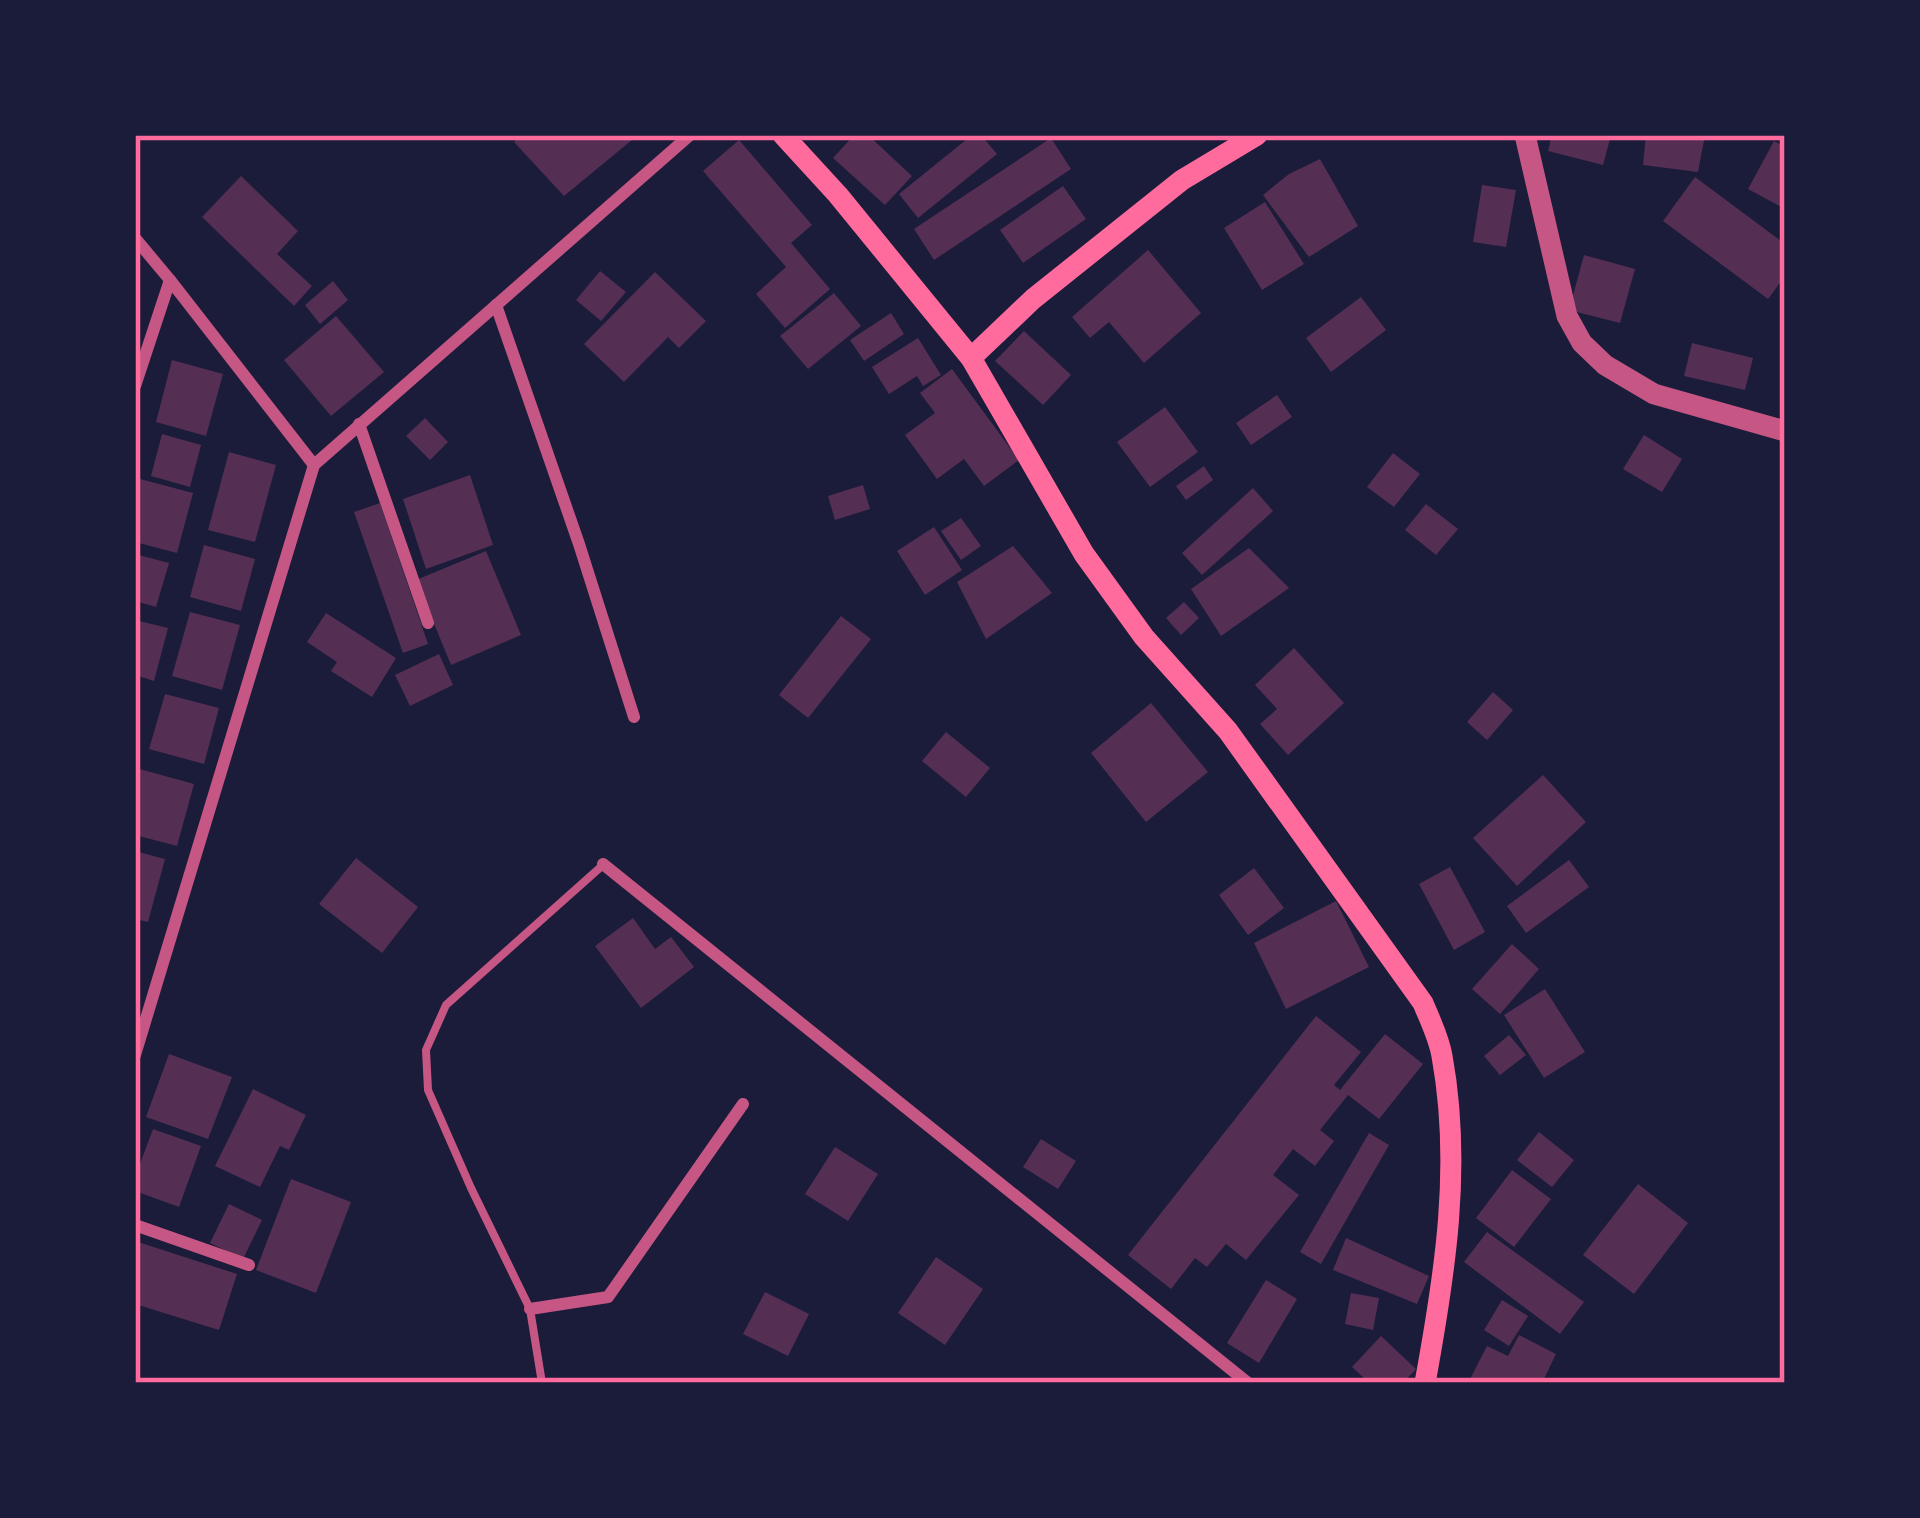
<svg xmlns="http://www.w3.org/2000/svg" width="1920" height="1518" font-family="'Fira Sans',sans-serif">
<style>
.building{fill:#542f53}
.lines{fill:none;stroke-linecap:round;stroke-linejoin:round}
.service{stroke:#c65784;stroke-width:8}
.minor{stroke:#c65784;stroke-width:12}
.tertiary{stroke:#c65784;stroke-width:21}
.secondary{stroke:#ff6b9d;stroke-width:21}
.neatline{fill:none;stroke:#ff6b9d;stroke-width:4.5}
</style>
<rect width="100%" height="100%" fill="#1b1b3a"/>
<g class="building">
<path d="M522,135h116l-74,61 -50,-54z"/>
<path d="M854,135h14l44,41 -27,29 -52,-47z"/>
<path d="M972,135h9l16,19 -79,64 -19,-24z"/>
<path d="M1552,135h59l-8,30 -55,-14z"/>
<path d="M1646,135h59l-7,37 -55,-7z"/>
<path d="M1051,138l20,31 -137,91 -20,-31z"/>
<path d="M739,140l73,85 -21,18 39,46 -45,39 -29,-34 30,-27 -83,-96z"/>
<path d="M1774,141l11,6v62l-37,-20z"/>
<path d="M1320,159l38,67 -49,31 -46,-62 26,-21z"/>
<path d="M241,176l57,55 -21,23 35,32 -18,20 -92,-89z"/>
<path d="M1695,177l90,67v32l-17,23 -105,-78z"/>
<path d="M1482,185l34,5 -10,57 -33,-5z"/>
<path d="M1063,186l23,33 -63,44 -23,-33z"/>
<path d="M1265,202l39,62 -42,26 -38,-62z"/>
<path d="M1148,250l53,63 -57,50 -35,-41 -19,16 -18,-21z"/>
<path d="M1584,255l51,14 -15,54 -51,-13z"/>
<path d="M600,271l26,21 -25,29 -25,-21z"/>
<path d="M655,272l51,49 -27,27 -11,-11 -44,45 -40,-38z"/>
<path d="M333,281l15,19 -28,24 -15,-19z"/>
<path d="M834,293l27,33 -53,43 -28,-33z"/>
<path d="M1361,297l25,33 -55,42 -25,-34z"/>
<path d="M891,313l13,21 -40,27 -14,-21z"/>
<path d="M336,316l48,56 -53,44 -47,-56z"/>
<path d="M1024,331l47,44 -28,30 -48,-44z"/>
<path d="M918,338l23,37 -18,11 -6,-10 -28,18 -17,-27z"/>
<path d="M1692,343l61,15 -8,32 -61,-14z"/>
<path d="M172,360l51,14 -17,62 -50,-14z"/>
<path d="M952,369l67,91 -35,26 -20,-27 -27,20 -32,-44 30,-22 -15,-20z"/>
<path d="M1277,395l15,22 -41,28 -15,-22z"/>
<path d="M1165,407l33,45 -48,35 -33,-45z"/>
<path d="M425,418l23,24 -18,18 -24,-24z"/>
<path d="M162,434l39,11 -11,42 -39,-11z"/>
<path d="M1644,435l38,24 -20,33 -39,-23z"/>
<path d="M229,452l47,13 -21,77 -47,-12z"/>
<path d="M1393,453l27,21 -26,33 -27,-20z"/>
<path d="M1204,466l9,14 -27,20 -10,-14z"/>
<path d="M470,475l23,70 -67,24 -23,-70z"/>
<path d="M140,479l53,14 -16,60 -42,-11v-45z"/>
<path d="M863,485l7,24 -35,11 -7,-24z"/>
<path d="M1253,488l20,23 -71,64 -20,-22z"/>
<path d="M380,503l48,141 -25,9 -49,-141z"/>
<path d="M1426,504l32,25 -22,26 -31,-25z"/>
<path d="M961,518l20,28 -20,14 -20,-29z"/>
<path d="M934,527l28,43 -37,25 -28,-44z"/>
<path d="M204,545l51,14 -14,52 -51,-14z"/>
<path d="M1013,546l39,47 -66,46 -29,-57z"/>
<path d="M1249,548l40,40 -68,48 -30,-47z"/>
<path d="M486,551l35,84 -70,30 -35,-85z"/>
<path d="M135,554l34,9 -13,44 -21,-6z"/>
<path d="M1184,602l15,16 -18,17 -15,-17z"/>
<path d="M190,612l50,13 -18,65 -50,-14z"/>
<path d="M326,613l70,45 -24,39 -41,-26 6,-9 -30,-20z"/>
<path d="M841,616l30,23 -63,79 -29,-23z"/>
<path d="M135,620l33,8 -14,53 -19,-6z"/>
<path d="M1294,648l50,55 -56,52 -28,-31 17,-15 -22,-24z"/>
<path d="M439,654l14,31 -43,21 -15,-31z"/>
<path d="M1493,692l20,18 -26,30 -20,-18z"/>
<path d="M165,694l54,14 -15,56 -55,-15z"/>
<path d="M1151,703l57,69 -62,50 -55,-69z"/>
<path d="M946,732l44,36 -24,29 -44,-36z"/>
<path d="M136,768l58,16 -17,62 -42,-11z"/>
<path d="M1543,775l43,47 -69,64 -44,-48z"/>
<path d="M135,851l30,8 -17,63 -13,-3z"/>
<path d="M356,858l62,49 -36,46 -63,-49z"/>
<path d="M1569,860l20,27 -63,46 -19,-27z"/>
<path d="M1450,867l35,65 -31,18 -35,-66z"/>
<path d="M1254,868l30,40 -36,27 -29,-40z"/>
<path d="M1336,901l33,66 -83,42 -32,-66z"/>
<path d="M633,918l22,31 16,-12 23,30 -53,41 -46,-62z"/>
<path d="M1512,944l27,25 -39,45 -28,-25z"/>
<path d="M1545,989l40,63 -41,26 -40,-63z"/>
<path d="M1316,1016l45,36 -27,33 6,5 45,-56 38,30 -44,55 -31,-24 -28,35 14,11 -19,25 -22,-17 -20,26 26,20 -53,65 -20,-16 -19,23 -12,-9 -24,31 -43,-34z"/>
<path d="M1509,1035l17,20 -26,20 -16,-19z"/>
<path d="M169,1054l63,23 -24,62 -62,-22z"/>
<path d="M253,1089l53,26 -17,35 -9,-4 -20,41 -45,-21z"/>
<path d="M153,1129l48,17 -22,61 -44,-16v-14z"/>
<path d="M1539,1132l35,28 -22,27 -35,-27z"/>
<path d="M1369,1133l20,12 -68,119 -21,-12z"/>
<path d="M1041,1139l35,22 -18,28 -35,-22z"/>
<path d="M835,1147l43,27 -30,47 -43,-27z"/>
<path d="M1512,1170l39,29 -37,48 -38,-29z"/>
<path d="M291,1179l60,23 -35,91 -60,-23z"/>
<path d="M1638,1184l50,39 -54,71 -51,-39z"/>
<path d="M229,1204l33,16 -19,39 -33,-16z"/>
<path d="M1487,1232l97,70 -24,32 -96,-72z"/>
<path d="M1346,1238l83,38 -12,28 -84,-34z"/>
<path d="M135,1241l102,33 -18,56 -84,-26z"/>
<path d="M936,1257l47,32 -38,56 -47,-32z"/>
<path d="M1266,1280l31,19 -38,64 -32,-20z"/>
<path d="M765,1292l44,22 -21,42 -45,-22z"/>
<path d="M1351,1293l28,5 -6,32 -28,-6z"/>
<path d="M1502,1300l26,16 -19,30 -25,-16z"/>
<path d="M1519,1335l37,19 -14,29h-17l-8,-4 -2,4h-47l19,-37 21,10z"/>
<path d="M1381,1336l35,33 -13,14h-40l3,-3 -14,-13z"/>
</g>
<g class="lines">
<path class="service" d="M542,1383l-12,-74 -59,-121 -43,-98 -2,-40 20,-45 157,-140"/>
<g class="minor">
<path d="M135,238l35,42"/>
<path d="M496,305l83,239 55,173"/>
<path d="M135,386l35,-106 144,185"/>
<path d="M359,424l69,199"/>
<path d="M603,864l645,519"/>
<path d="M135,1055l179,-590 376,-330"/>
<path d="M135,1225l114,40"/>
<path d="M530,1309l78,-12 135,-193"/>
</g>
<path class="tertiary" d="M1525,135l42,181 15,27 23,22 49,29 131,37"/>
<g class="secondary">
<path d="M783,135l55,60 133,163 113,196 60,83 84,94 195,272c7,17 16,35 19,53 20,110 3,218 -17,327"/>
<path d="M971,358l62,-59 149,-119 75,-45"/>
</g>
</g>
<rect width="1920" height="1518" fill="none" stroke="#1b1b3a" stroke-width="276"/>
<rect x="138" y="138" width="1644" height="1242" class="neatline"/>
</svg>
